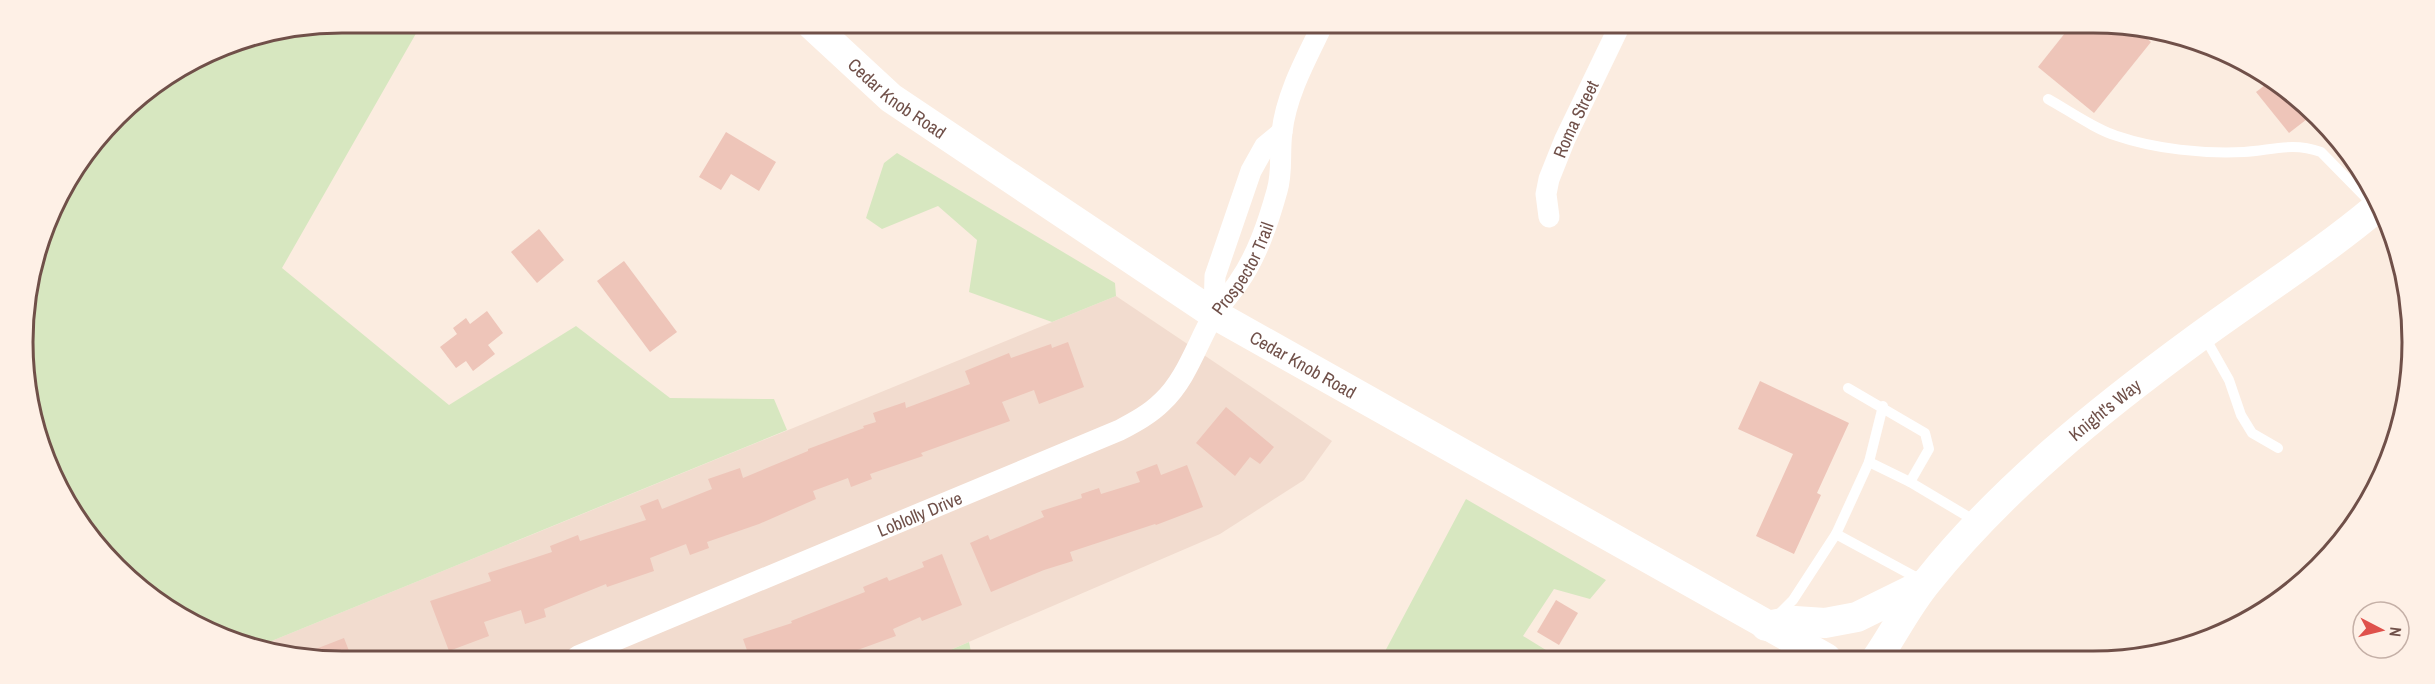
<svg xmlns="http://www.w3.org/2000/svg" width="2435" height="684" font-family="'Archivo Narrow',sans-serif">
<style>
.residential{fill:#f2dccf}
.green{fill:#d7e7c0}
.building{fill:#eec5b9}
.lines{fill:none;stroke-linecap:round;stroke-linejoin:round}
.lane{stroke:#fff;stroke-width:10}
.street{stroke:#fff;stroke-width:21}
.secondary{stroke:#fff;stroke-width:30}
.labels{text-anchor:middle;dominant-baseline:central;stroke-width:4.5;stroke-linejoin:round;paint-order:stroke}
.street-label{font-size:18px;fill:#705049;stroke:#fef0e6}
.rim{fill:none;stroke:#705049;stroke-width:3}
</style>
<rect width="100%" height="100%" fill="#fbece0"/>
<path class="residential" d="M1116,296l216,145 -28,39 -84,54 -286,123 -654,-2 -23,-8z"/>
<g class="green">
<path d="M342,23h80l-140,245 167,137 127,-79 94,72 104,1 13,31 -530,217 -75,-28 -93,-82 -50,-93 -16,-123 33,-121 75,-98 89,-55z"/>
<path d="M897,153l218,130 1,13 -64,26 -83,-30 8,-52 -39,-34 -56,23 -16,-11 18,-55z"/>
<path d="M1466,499l140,81 -16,19 -36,-10 -31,47 31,19 1,3 -173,-1z"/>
<path d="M969,642l3,15h-38z"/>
</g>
<g class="building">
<path d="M2069,28h65l17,14 -57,71 -56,-46z"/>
<path d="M2273,79l38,37 -22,17 -33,-41z"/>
<path d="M726,132l50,30 -17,29 -28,-17 -10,16 -22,-13z"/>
<path d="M539,229l25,31 -27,23 -26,-31z"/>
<path d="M624,261l53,71 -27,20 -53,-71z"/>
<path d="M487,311l16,22 -15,12 7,9 -22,17 -7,-10 -10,7 -16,-21 17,-13 -4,-6 13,-10 4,6z"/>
<path d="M1068,342l16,45 -45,17 -5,-14 -32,12 8,19 -89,32 2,3 -53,18 2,5 -21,8 -3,-9 -35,13 3,8 -57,25 -52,18 2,6 -19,7 -4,-11 -36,14 4,13 -47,16 -1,-3 -62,25 2,8 -21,7 -4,-14 -37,12 5,14 -40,15 -19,-50 61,-20 -3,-8 64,-21 -2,-6 28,-11 2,6 66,-21 -6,-14 18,-7 4,10 50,-20 -4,-10 32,-11 3,10 65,-27v-2l56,-21 -1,-2 13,-4 -3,-9 32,-11 1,6 64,-24 -5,-13 44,-18 2,5 40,-14 1,4z"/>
<path d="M1760,381l89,42 -32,70 4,2 -27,59 -38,-18 37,-82 -55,-25z"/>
<path d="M1226,407l48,40 -14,17 -10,-7 -15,19 -39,-33z"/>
<path d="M1157,464l4,11 26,-10 16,42 -47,18 -1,-1 -85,28 3,9 -29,9 -53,22 -21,-49 18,-8 2,5 54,-23 -3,-6 41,-13 -1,-4 18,-6 2,6 39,-12 -4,-10z"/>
<path d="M942,554l20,51 -40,16 -2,-4 -27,12 3,7 -55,20h-92l-6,-17 49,-16 -1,-2 74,-29 -2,-5 24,-10 2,4 35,-14 -2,-5z"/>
<path d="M1556,600l22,13 -19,32 -22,-13z"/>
<path d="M344,638l7,18 -48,-1v-1z"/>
</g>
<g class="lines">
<g class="lane">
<path d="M2048,99c20,11 48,31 69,37 38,13 87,18 127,16 29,-2 48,-10 77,0l55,56"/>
<path d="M2203,334l26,46 12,35 11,18 26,15"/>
<path d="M1848,388l77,45 4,16 -19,33"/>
<path d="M1883,406l-14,56 -33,72 85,46"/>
<path d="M1869,462l41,20 67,40"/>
<path d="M1777,616l16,-16 43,-66"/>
</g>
<g class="street">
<path id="s1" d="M1549,217l-3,-23 3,-15 16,-40 54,-112"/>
<path d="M1214,314l1,-38 36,-105 14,-25 17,-14"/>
<path id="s2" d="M578,656l542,-226c15,-8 30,-16 42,-28 24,-22 35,-58 51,-86 7,-12 17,-21 25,-33 19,-27 30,-60 39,-92 6,-20 2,-38 5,-59 4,-37 24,-73 40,-106"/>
</g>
<g class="secondary">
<path id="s3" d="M811,24l80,74 323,216 612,344"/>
<path d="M1766,626l29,-5 30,2 32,-6 67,-33"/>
<path id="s4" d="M1877,658c17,-25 31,-53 50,-76 75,-94 172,-172 269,-243 60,-44 124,-84 180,-131"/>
</g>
</g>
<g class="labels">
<g class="street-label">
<text stroke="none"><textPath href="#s3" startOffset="114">Cedar Knob Road</textPath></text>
<text stroke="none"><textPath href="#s1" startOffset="104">Roma Street</textPath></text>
<text stroke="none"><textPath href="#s2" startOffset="795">Prospector Trail</textPath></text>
<text stroke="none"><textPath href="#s3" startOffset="600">Cedar Knob Road</textPath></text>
<text stroke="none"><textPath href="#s4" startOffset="339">Knight's Way</textPath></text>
<text stroke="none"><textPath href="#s2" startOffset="370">Loblolly Drive</textPath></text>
</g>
</g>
<path d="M0 0H2435V684H0ZM342 33H2093A309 309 0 0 1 2402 342V342A309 309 0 0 1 2093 651H342A309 309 0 0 1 33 342V342A309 309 0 0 1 342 33Z" fill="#fef0e6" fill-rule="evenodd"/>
<path class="rim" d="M342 33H2093A309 309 0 0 1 2402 342V342A309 309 0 0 1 2093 651H342A309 309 0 0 1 33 342V342A309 309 0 0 1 342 33Z"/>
<g transform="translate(2381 630) rotate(97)"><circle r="28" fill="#fef0e6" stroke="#c5b0a7" stroke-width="1.5"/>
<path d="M0-4.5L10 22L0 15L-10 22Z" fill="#df514b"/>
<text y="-9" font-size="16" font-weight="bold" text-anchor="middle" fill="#705049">N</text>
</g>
</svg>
